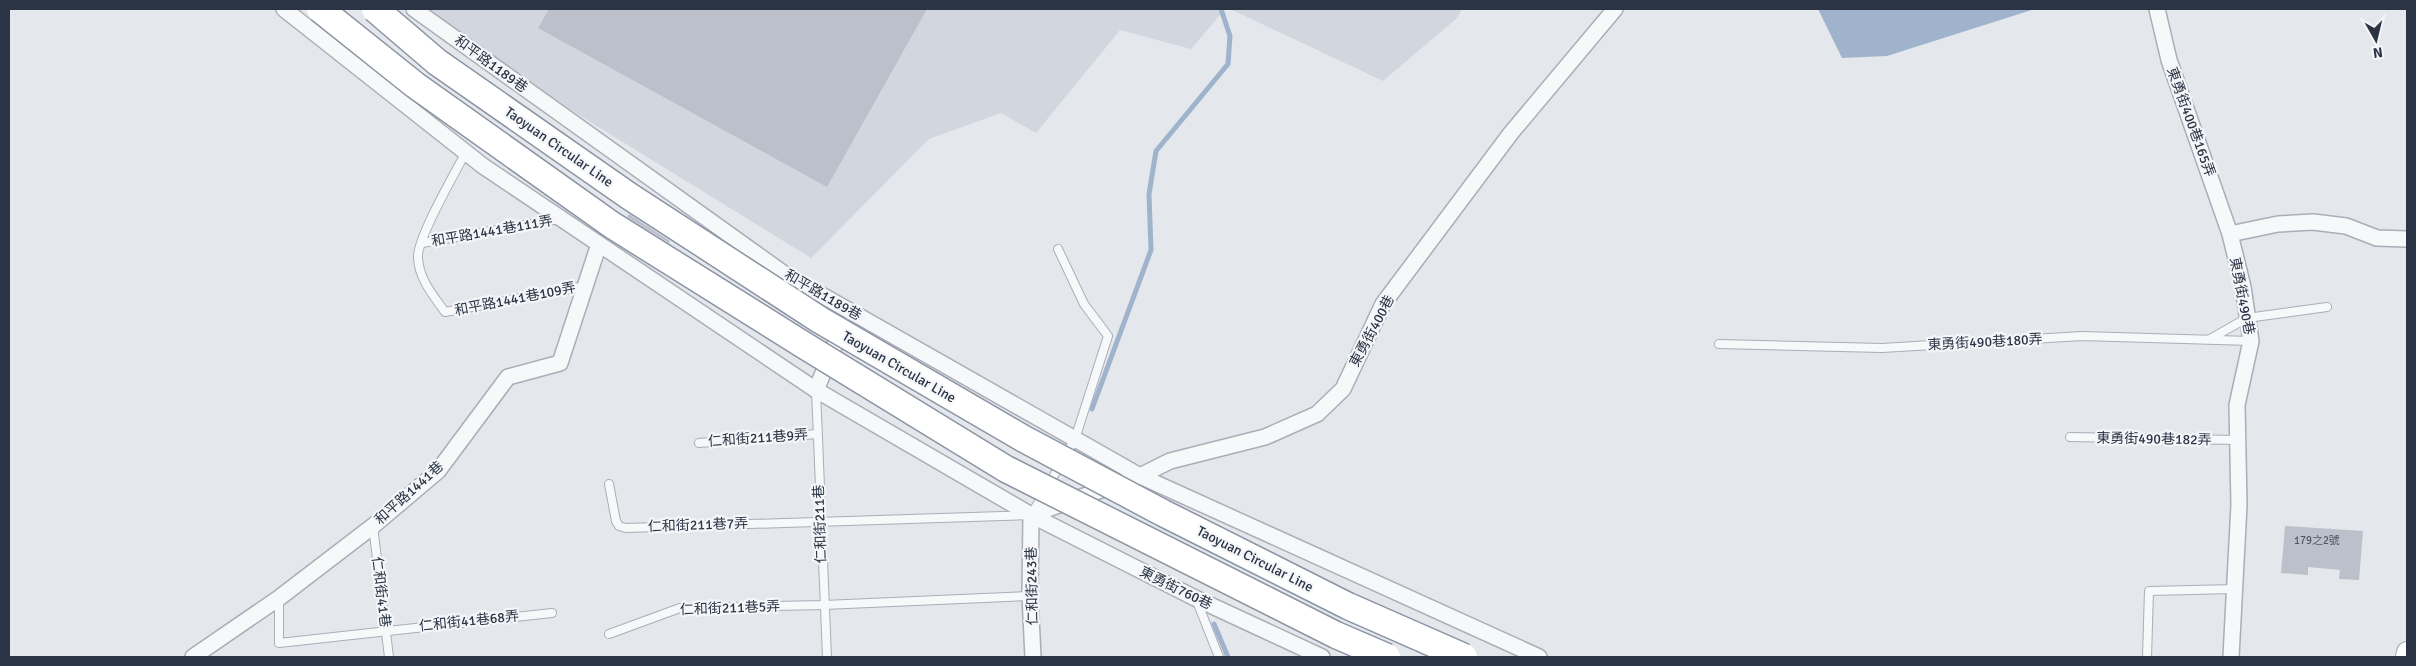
<svg xmlns="http://www.w3.org/2000/svg" width="2416" height="666" font-family="Signika,'Noto Sans TC',sans-serif">
<style>
.built{fill:#d2d6de}
.water{fill:#9fb4cc}
.lines{fill:none;stroke-linecap:round;stroke-linejoin:round}
.stream{stroke:#9fb4cc;stroke-width:5}
.building{fill:#bbc0ca}
.lane-casing{stroke:#a9aeb7;stroke-width:10}
.street-casing{stroke:#a9aeb7;stroke-width:18}
.secondary-casing{stroke:#a9aeb7;stroke-width:22}
.lane{stroke:#f7f8fa;stroke-width:8}
.street{stroke:#f7f8fa;stroke-width:15}
.secondary{stroke:#fff;stroke-width:20}
.highway-bridge-casing{stroke:#8b94a3;stroke-width:29;stroke-linecap:butt}
.highway-bridge{stroke:#fff;stroke-width:26}
.labels{text-anchor:middle;dominant-baseline:central;stroke-width:4.5;stroke-linejoin:round;paint-order:stroke}
.number-label{font-size:11px;fill:#4f5766}
.street-label{font-size:14px;fill:#2b3445;stroke:#f4f6f9}
</style>
<rect width="100%" height="100%" fill="#e4e7ec"/>
<g class="built">
<path d="M424,9h801l-34,40 -71,-19 -84,103 -35,-20 -72,26 -118,119 -339,-209z"/>
<path d="M1230,9h232l-5,9 -74,63z"/>
</g>
<path class="water" d="M1818,9h217l-148,47 -45,2z"/>
<g class="lines">
<g class="stream">
<path d="M1092,409l59,-159 -2,-56 7,-43 72,-87 2,-28 -9,-27"/>
<path d="M1214,624l14,33"/>
</g>
</g>
<g class="building">
<path d="M549,9h378l-100,178 -289,-159z"/>
<path d="M629,214l41,27 -1,2 -42,-26z"/>
<path d="M2285,526l78,5 -4,49 -20,-1 1,-9 -32,-3v8l-27,-2z"/>
</g>
<g class="lines">
<g class="lane-casing">
<g id="lane">
<path d="M466,152c-10,19 -50,88 -48,106 1,21 15,37 27,54l141,-26"/>
<path d="M422,243l137,-24"/>
<path d="M2210,339l37,-21 80,-11"/>
<path d="M1719,344l163,4 200,-12 169,5"/>
<path d="M816,390l11,267"/>
<path d="M2070,437l168,3"/>
<path d="M699,443l118,-9"/>
<path d="M609,484l7,37 3,5 7,2 405,-13 44,-76 33,-103 -24,-32 -26,-55"/>
<path d="M373,526l16,131"/>
<path d="M279,599v44l273,-30"/>
<path d="M1196,599l23,58"/>
<path d="M609,634l71,-26 144,-3 206,-9"/>
<path d="M2147,657l2,-66 86,-2"/>
</g>
</g>
<g class="street-casing">
<g id="street">
<path d="M284,9l199,157 333,224 215,125 164,83 127,59"/>
<path d="M414,9l369,264 357,203 399,181"/>
<path d="M2157,9l12,51 61,174 13,53 8,54 -14,64 2,100 -8,152"/>
<path d="M2230,234l48,-10 35,-2 33,4 31,12 30,1"/>
<path d="M816,390l27,-65"/>
<path d="M1031,515l109,-39 30,-15 95,-24 52,-23 26,-25 40,-85 128,-171 104,-124"/>
<path d="M1031,515l-1,81 3,61"/>
<path d="M193,657l86,-59 94,-72 65,-55 70,-94 52,-14 39,-119"/>
</g>
</g>
<g class="secondary-casing">
<path id="secondary" d="M2406,657l1,-5"/>
</g>
<use href="#lane" class="lane"/>
<use href="#street" class="street"/>
<use href="#secondary" class="secondary"/>
<g class="highway-bridge-casing">
<g id="highway-bridge">
<path d="M320,9l95,76 197,140 190,119 204,125 330,166 51,22"/>
<path d="M375,9l62,53 192,134 191,124 204,119 139,74 185,93 116,51"/>
</g>
</g>
<use href="#highway-bridge" class="highway-bridge"/>
</g>
<g class="labels">
<g class="number-label">
<text x="2317" y="540">179之2號</text>
</g>
<g class="street-label">
<text transform="translate(491 64) rotate(36)">和平路1189巷</text>
<text transform="translate(2191 122) rotate(70)">東勇街400巷165弄</text>
<text transform="translate(559 147) rotate(35)">Taoyuan Circular Line</text>
<text transform="translate(492 231) rotate(-10)">和平路1441巷111弄</text>
<text transform="translate(823 295) rotate(30)">和平路1189巷</text>
<text transform="translate(2242 296) rotate(79)">東勇街490巷</text>
<text transform="translate(515 299) rotate(-11)">和平路1441巷109弄</text>
<text transform="translate(1372 331) rotate(-62)">東勇街400巷</text>
<text transform="translate(1985 342) rotate(-3)">東勇街490巷180弄</text>
<text transform="translate(899 367) rotate(30)">Taoyuan Circular Line</text>
<text transform="translate(758 438) rotate(-4)">仁和街211巷9弄</text>
<text transform="translate(2154 439) rotate(1)">東勇街490巷182弄</text>
<text transform="translate(409 493) rotate(-42)">和平路1441巷</text>
<text transform="translate(820 524) rotate(-92)">仁和街211巷</text>
<text transform="translate(698 525) rotate(-2)">仁和街211巷7弄</text>
<text transform="translate(1255 559) rotate(27)">Taoyuan Circular Line</text>
<text transform="translate(1032 586) rotate(-91)">仁和街243巷</text>
<text transform="translate(1176 588) rotate(26)">東勇街760巷</text>
<text transform="translate(381 592) rotate(83)">仁和街41巷</text>
<text transform="translate(730 608) rotate(-2)">仁和街211巷5弄</text>
<text transform="translate(469 621) rotate(-6)">仁和街41巷68弄</text>
</g>
</g>
<rect width="2416" height="666" fill="none" stroke="#2b3445" stroke-width="20"/>
<g transform="translate(2376 40) rotate(172)" stroke="#f4f6f9" stroke-width="4" paint-order="stroke">
<path d="M0-4L9 19L0 12L-9 19Z" fill="#2b3445"/>
<text y="-8" font-size="14" font-weight="bold" text-anchor="middle" fill="#2b3445">N</text>
</g>
</svg>
